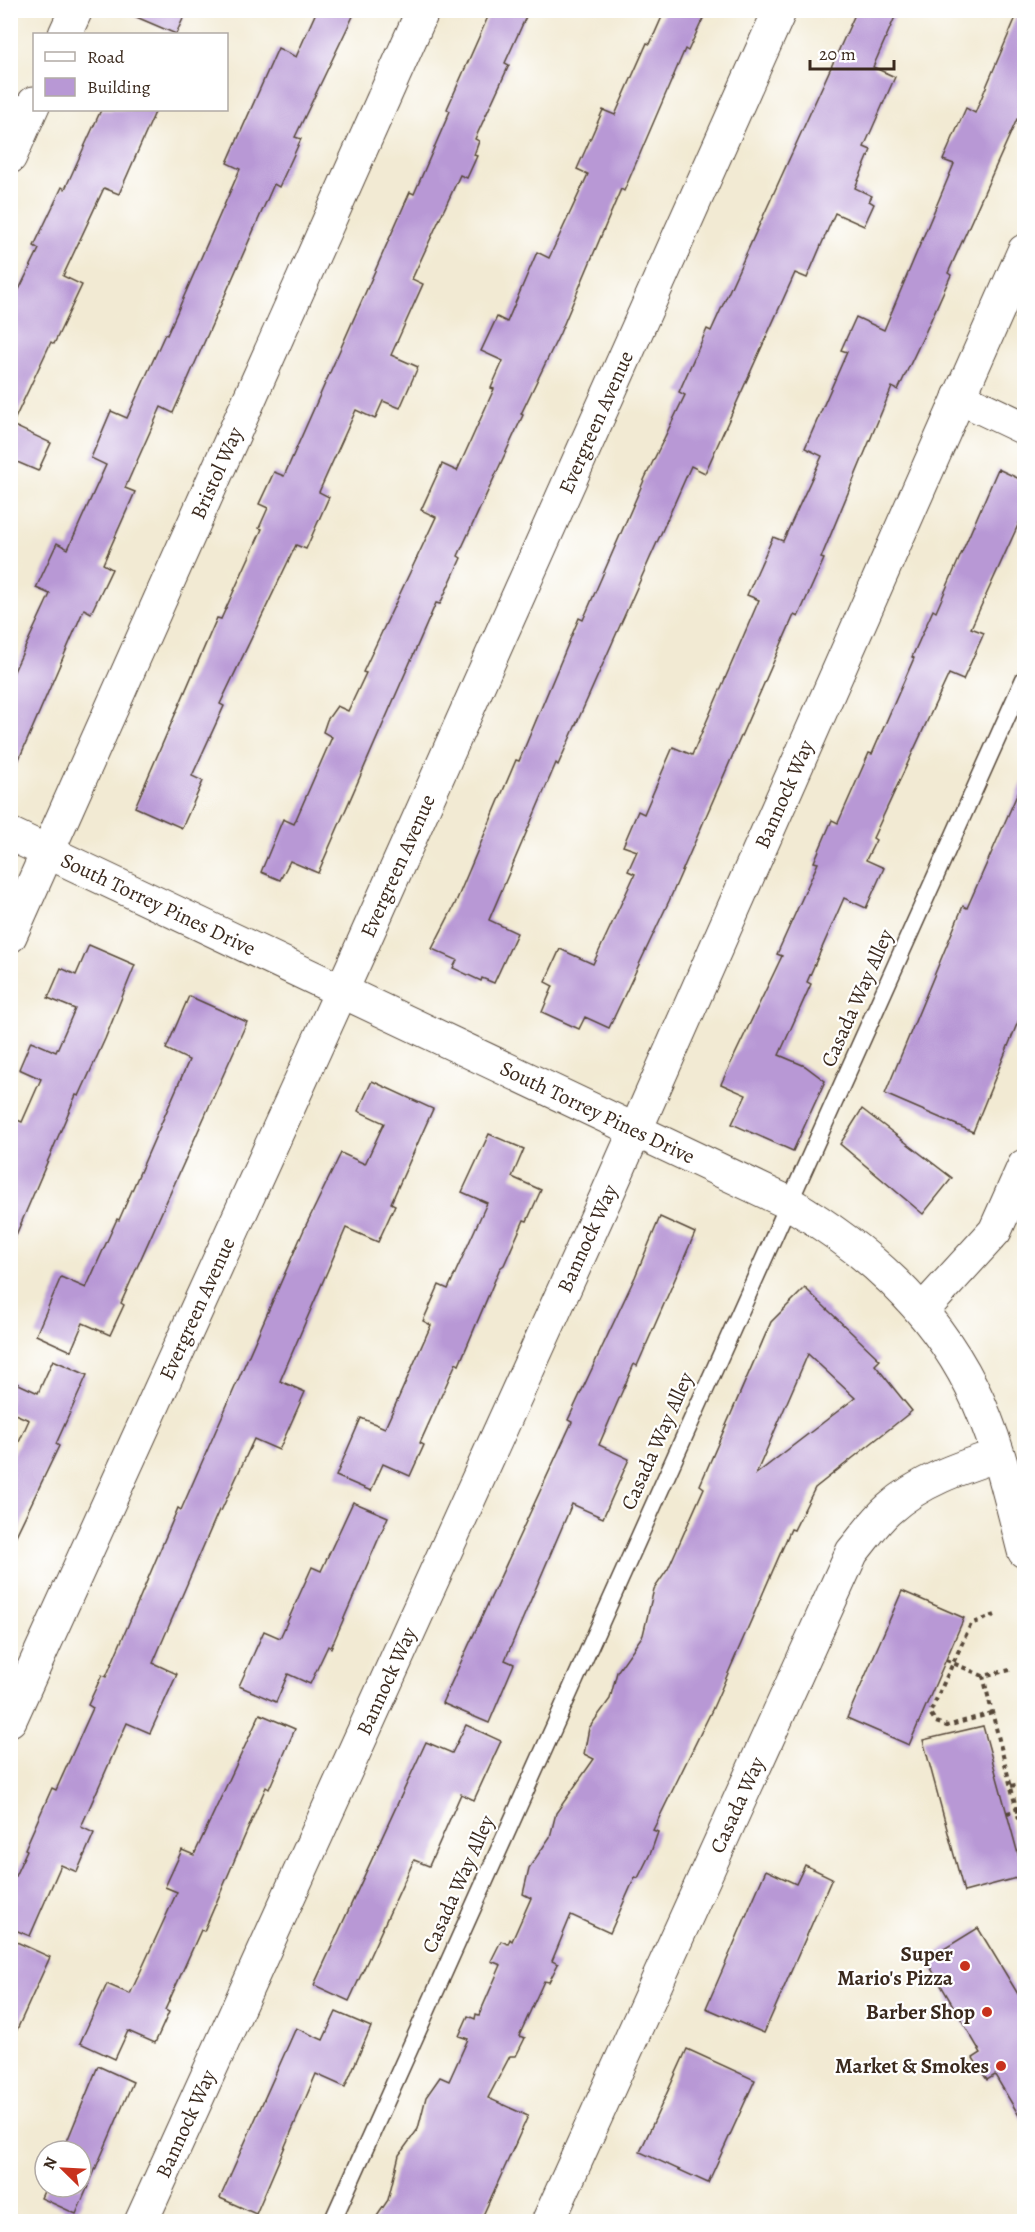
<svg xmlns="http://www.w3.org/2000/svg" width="1035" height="2232" font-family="Alegreya,serif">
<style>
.building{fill:#b898d5;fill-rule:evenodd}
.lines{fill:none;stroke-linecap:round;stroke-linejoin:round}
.service-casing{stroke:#564739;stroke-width:19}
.minor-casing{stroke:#564739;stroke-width:35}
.secondary-casing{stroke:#564739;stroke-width:35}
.path{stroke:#564739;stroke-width:4;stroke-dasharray:4.5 4.5;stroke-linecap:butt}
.service{stroke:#fff;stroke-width:16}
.minor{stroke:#fff;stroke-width:33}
.secondary{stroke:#fff;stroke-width:33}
.poi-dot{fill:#c8321e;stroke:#fff;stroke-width:2}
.labels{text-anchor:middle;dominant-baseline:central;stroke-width:4.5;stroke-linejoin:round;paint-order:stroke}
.street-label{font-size:21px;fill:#3b2a1e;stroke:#fff}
.poi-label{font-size:21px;font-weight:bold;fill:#3b2a1e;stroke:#fff;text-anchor:end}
</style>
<rect width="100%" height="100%" fill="#fff"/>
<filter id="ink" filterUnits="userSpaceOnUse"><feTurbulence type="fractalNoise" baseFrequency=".0167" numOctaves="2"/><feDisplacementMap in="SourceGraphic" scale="12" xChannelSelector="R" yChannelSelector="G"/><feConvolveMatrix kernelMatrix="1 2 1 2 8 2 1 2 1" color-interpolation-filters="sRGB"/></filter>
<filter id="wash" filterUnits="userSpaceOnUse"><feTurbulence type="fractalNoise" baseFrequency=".008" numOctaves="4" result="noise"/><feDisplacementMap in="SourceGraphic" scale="24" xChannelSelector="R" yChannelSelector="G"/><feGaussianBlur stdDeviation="1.35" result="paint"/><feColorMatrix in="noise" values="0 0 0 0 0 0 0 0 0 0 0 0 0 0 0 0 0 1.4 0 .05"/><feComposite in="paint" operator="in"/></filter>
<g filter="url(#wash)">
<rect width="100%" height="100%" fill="#f2ead3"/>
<g id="blocks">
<g class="building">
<path d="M120,10h67l-11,24z"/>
<path d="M317,10h39l-61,127 6,2 -22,48 -5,-3 -101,229 -12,-6 -36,81 10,4 -32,72 9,5 -21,44 -7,-4 -74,171v-100l40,-86 -14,-6 21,-45 11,6 38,-84 -15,-7 20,-47 16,7 38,-84 2,1 73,-166 -13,-6 51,-115 18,9z"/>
<path d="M491,10h38l-24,53 4,2 -34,74 4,2 -5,14 3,1 -10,22 -7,-3 -48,104 11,5 -32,71 27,12 -18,41 -17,-7 -8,18 -19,-9 -37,82 10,5 -23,52 -10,-4 -76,159 4,2 -32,70 11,5 -21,47 -47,-21 82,-189 4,1 41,-90 -3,-1 9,-20 -9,-4 15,-32 10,4 126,-284 4,2 36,-83 -3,-2z"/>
<path d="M665,10h42l-19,41 -3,-2 -61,142 -3,-2 -61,144 -39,81 2,1 -65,141 3,2 -21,46 -4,-1 -118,270 -28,-12 -10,19 -19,-8 22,-53 11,5 38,-87 -9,-5 4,-12 10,-14 11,5 18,-38 -3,-1 73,-155 -15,-7 21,-46 15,7 37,-82 -3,-1 12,-27 -22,-10 16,-34 10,5 30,-70 12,6 39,-84 -11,-5 26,-59 12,5 32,-72 3,1z"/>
<path d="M857,10h41l-25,57 22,10 -31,70 7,3 -16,38 17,8 -3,5 5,3 -10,22 -29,-13 -28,65 -12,-5 -90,200 -14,-7 -133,299 -2,-2 -67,157 28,13 -23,50 -12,-5 -1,3 -28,-13 4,-8 -25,-11 23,-45 61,-144 3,1 60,-143 4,2 62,-142 40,-83 -6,-3 28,-63 4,2z"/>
<path d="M1019,10h5v113l-7,-4 -69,154 3,2 -26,58 -27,57 -6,-3 -71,171 3,1 -26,58 -4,-2 -125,286 -60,127 -24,-11 -6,12 -37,-17 11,-26 -8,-4 15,-33 33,15 42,-90 -7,-3 9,-20 -14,-5 15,-35 6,3 29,-67 19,8 67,-155 -12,-5 26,-58 10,4 39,-85 -17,-8 42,-96 -6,-2 15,-33 28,13 70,-166 -11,-4 23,-52 9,5z"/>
<path d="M101,110h55l-37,84 -15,-6 -41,88 19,9 -28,59 -3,-2 -39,83 39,18 -13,28 -28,-12v-151l29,-59 -5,-3 28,-59 3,2z"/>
<path d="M998,469l26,12v31l-53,116 13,5 -21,47 -14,-6 -76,164 3,2 -10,20 18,8 -18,40 -22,-10 -37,84 4,2 -32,71 26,11 20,15 -32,70 -61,-27 14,-29 -25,-11 61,-128 -5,-2 41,-91 -4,-1 18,-42 6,3 31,-70 3,1 42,-96 -2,-1 21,-47 3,2z"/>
<path d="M1024,779v228l-51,125 -88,-38 78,-188 4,2z"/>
<path d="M89,945l46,20 -30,74 -26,57 -3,-1 -66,154v-132l12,5 19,-43 -22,-10 12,-28 25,11 19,-43 -27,-11 13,-30 15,7z"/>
<path d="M189,996l58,26 -126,281 3,2 -14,30 -27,-12 -12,28 -35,-16 25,-58 25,11 31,-69 2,1 70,-160 -23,-11z"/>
<path d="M372,1081l61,28 -42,94 4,2 -17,37 -32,-14 -66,153 25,11 -26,58 -25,-11 -33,72 -2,-1 -66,153 24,11 -27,59 -23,-10 -46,104 13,6 -17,39 -16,-7 -31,71 -20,-8v-41l17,-37 -2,-1 27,-61 4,2 37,-82 -5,-3 14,-30 4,2 72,-169 3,2 125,-285 35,-72 24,11 19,-41 -26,-12z"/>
<path d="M862,1109l90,69 -29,36 -83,-70z"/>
<path d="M489,1134l35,15 -12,28 29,13 -14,31 -3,-1 -20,45 -4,3 -41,97 -3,-2 -36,80 4,2 -14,31 -27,-12 -12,27 -35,-15 25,-58 24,10 46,-103 -8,-4 16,-36 9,4 39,-86 -25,-11z"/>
<path d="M660,1217l35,16 -58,133 -3,-2 -35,81 30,14 -26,59 -31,-14 -67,156 9,4 -25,59 -47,-20 130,-281 -4,-2 67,-143z"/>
<path d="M805,1288l75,72 -5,5 37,46 -97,77 -21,42 -3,-1 -79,181 -59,120 5,2 -7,20 -13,26 -3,-1 -25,56 -39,-18 -19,46 6,3 -9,18 -5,-1 -25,55 6,2 -9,18h-6l-22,42 40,18 -48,106h-107l15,-22 11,-45 19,-26 8,-32 14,-20 9,4 19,-42 -9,-3 9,-20 7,3 1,-5 3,1 22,-50 -10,-4 10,-20 7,3 2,-5 2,2 19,-43 -8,-4 6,-26 21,-31 6,-24 38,-54 -10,-5 5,-26 21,-29 7,-27 26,-37 11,-46 14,-20 36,-81 -4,-3 71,-163zM808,1354l47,44 -99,76z"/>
<path d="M53,1360l34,15 -31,69 3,2 -49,102v-86l19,-42 -19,-8v-32l28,13z"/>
<path d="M353,1502l35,15 -57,131 -3,-2 -18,38 -22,-10 -12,28 -37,-16 25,-55 16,7 32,-71 9,4z"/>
<path d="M902,1591l62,27 -55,127 -62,-27z"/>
<path d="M260,1714l35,15 -26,60 -3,-2 -62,144 -3,-1 -36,80 4,2 -14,31 -27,-12 -13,28 -35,-16 27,-59 23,10 47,-102 -12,-5 17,-37 12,5z"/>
<path d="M466,1725l35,16 -27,59 -13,-6 -32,72 -15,-6 -65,141 -35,-16 112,-243 26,11z"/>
<path d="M983,1726l41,150 -60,16 -41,-152z"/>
<path d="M805,1865l27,13 -68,155 -58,-25 60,-138 30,14z"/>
<path d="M978,1928l46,76v120l-29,-49 -8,5 -14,-22 8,-5 -55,-93z"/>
<path d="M10,1939l40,18 -40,88z"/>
<path d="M336,2012l35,15 -26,60 -29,-13 -60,140 -36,-16 76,-170 27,12z"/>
<path d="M687,2049l68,31 -47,103 -68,-31z"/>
<path d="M98,2066l35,16 -57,132 -35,-16 5,-11h35v-36h-18z"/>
</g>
</g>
</g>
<g filter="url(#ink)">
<use href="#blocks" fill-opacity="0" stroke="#564739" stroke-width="1.5"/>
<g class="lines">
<g class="service-casing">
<path id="service" d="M332,2222l692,-1543"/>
</g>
<g class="minor-casing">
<g id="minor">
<path d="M65,34l11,-24"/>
<path d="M10,157l24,-54"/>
<path d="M959,397l65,31"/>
<path id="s1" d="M10,936l413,-926"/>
<path d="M922,1311l73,-80 29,-65"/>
<path id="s2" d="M10,1720l351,-772 419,-938"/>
<path id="s3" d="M141,2222l465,-1025 418,-946"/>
<path id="s4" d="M548,2222l304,-670c12,-14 23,-31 37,-43 31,-28 70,-41 109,-54"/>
</g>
</g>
<g class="secondary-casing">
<g id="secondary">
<path id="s5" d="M10,834l779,369c77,46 141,102 182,183 26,51 39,110 53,165"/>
</g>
</g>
<g class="path">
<path d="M946,1660l37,16"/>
<path d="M1010,1670l-27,6 41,163"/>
<path d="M992,1713l-45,13 -11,-4 -6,-9 41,-89 24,-9"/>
<path d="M1011,1786l13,-3"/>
<path d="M1007,1813l17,-4"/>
</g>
<use href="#service" class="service"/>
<use href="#minor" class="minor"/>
<use href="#secondary" class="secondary"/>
</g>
</g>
<g class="poi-dot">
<circle cx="965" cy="1966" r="6"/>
<circle cx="987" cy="2012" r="6"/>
<circle cx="1001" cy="2066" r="6"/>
</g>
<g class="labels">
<g class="street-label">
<text stroke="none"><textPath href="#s2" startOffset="1424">Evergreen Avenue</textPath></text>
<text stroke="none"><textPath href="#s1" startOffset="507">Bristol Way</textPath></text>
<text stroke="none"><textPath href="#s3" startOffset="1566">Bannock Way</textPath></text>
<text stroke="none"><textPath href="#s2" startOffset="938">Evergreen Avenue</textPath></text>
<text stroke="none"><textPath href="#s5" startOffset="164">South Torrey Pines Drive</textPath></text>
<text transform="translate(857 998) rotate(-66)">Casada Way Alley</text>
<text stroke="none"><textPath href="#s5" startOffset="650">South Torrey Pines Drive</textPath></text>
<text stroke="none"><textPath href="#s3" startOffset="1080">Bannock Way</textPath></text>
<text stroke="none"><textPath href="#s2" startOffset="452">Evergreen Avenue</textPath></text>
<text transform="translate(657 1441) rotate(-66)">Casada Way Alley</text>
<text stroke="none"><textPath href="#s3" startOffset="594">Bannock Way</textPath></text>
<text stroke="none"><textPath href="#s4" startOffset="458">Casada Way</textPath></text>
<text transform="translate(458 1884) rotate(-66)">Casada Way Alley</text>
<text stroke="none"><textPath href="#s3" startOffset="108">Bannock Way</textPath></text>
</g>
<g class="poi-label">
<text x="953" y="1954">Super<tspan x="953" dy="24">Mario's Pizza</tspan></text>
<text x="975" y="2012">Barber Shop</text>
<text x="989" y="2066">Market &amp; Smokes</text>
</g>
</g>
<rect width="1035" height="2232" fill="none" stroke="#fff" stroke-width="36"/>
<rect x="33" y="33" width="195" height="78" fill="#ffffff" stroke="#b1aaa5" stroke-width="1.5"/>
<rect x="45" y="52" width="30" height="9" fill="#ffffff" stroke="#b1aaa5" stroke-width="1.5"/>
<text x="87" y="63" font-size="18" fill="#3b2a1e">Road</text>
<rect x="45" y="78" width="30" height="18" fill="#b898d5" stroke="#b1aaa5" stroke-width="1.5"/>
<text x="87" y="93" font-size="18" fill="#3b2a1e">Building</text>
<g transform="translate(63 2169) rotate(294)"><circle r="28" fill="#ffffff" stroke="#b1aaa5" stroke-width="1.5"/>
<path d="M0-4.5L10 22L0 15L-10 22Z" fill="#c8321e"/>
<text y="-9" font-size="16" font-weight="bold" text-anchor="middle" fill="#3b2a1e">N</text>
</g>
<path d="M810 60v9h84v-9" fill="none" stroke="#3b2a1e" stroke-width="3"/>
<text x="819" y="60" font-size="18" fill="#3b2a1e" stroke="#ffffff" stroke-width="4.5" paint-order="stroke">20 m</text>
</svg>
